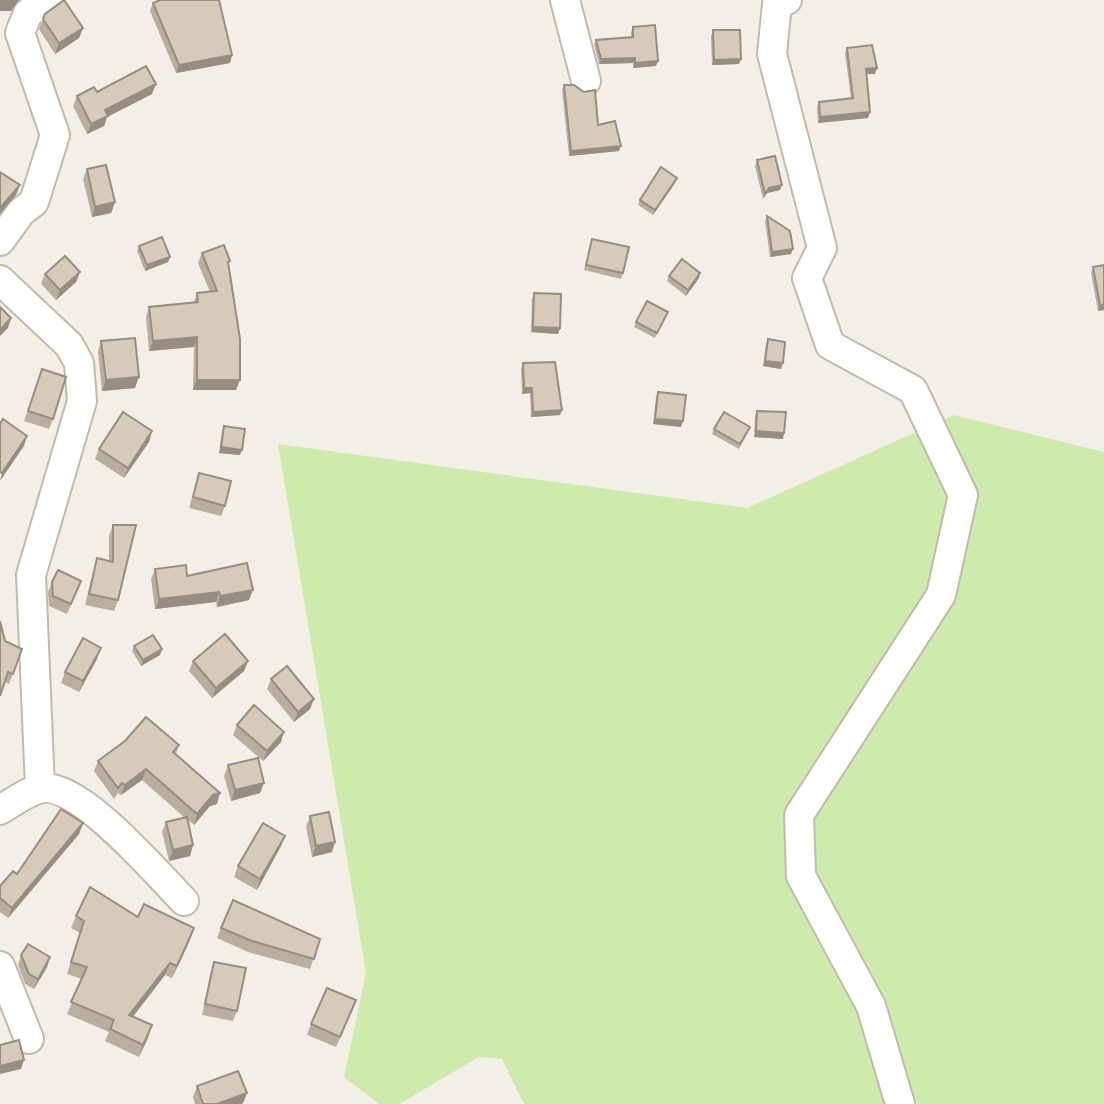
<svg xmlns="http://www.w3.org/2000/svg" width="1104" height="1104" font-family="Barlow,sans-serif">
<style>
.green{fill:#cfeaad}
.lines{fill:none;stroke-linecap:round;stroke-linejoin:round}
.minor-casing{stroke:#c2baab;stroke-width:32}
.minor{stroke:#fff;stroke-width:28}
.wall{fill:#b8afa1}
.shaded-wall{fill:#968e83}
.building{fill:#d6cbbb;stroke:#968e83;stroke-width:2}
</style>
<rect width="100%" height="100%" fill="#f4efe6"/>
<path class="green" d="M954,415l150,37v652h-580l-22,-45 -23,-2 -80,47h-20l-35,-27 22,-104 -88,-529 469,64z"/>
<g class="lines">
<g class="minor-casing">
<g id="minor">
<path d="M565,0l21,81"/>
<path d="M787,0l-10,4 -5,50 50,194 -15,30 23,67 83,45 50,105 -22,100 -142,220 2,61 70,130 29,98"/>
<path d="M0,241l21,-29 13,-10 21,-67 -35,-102 8,-20 20,-13"/>
<path d="M0,280l69,65 10,18 3,38 -51,174 9,213"/>
<path d="M0,810c12,-7 25,-17 38,-21 38,-12 120,86 146,112"/>
<path d="M0,966l29,73"/>
</g>
</g>
<use href="#minor" class="minor"/>
</g>
<g class="wall">
<path d="M153,3l79,52 -2,8 -54,10 -26,-62z"/>
<path d="M45,14l38,14 -4,10 -24,16 -16,-25z"/>
<path d="M633,27l23,39 -23,2v-5l-34,1 -5,-19 2,-5 35,-3v-5z"/>
<path d="M713,30l26,34 -27,1 -1,-29z"/>
<path d="M847,48l28,26h-9l2,44 -50,5 -1,-16 2,-5 32,-4 -6,-45z"/>
<path d="M564,85l34,40 21,26 -50,5 -7,-66z"/>
<path d="M97,92l55,2 -45,23 -3,9 -17,8 -14,-28 4,-10z"/>
<path d="M757,160l23,30 -13,3 -4,6 -8,-33z"/>
<path d="M87,169l28,33 -4,11 -19,4 -9,-38z"/>
<path d="M675,183l-22,32 -15,-10 2,-5z"/>
<path d="M767,216l24,38 -21,3 -5,-36z"/>
<path d="M592,239l31,34 -2,6 -37,-9z"/>
<path d="M139,246l29,16 -23,9 -8,-20z"/>
<path d="M202,253l26,13 8,124h-43l1,-43 -45,4 -3,-34 3,-10 45,-5 3,-9 13,-1 -12,-29z"/>
<path d="M1093,267l11,43 -6,1 -7,-38z"/>
<path d="M80,272l-4,10 -20,18 -15,-16 4,-10z"/>
<path d="M700,273l-1,5 -13,18 -19,-15 2,-5z"/>
<path d="M534,293l26,35 -2,6 -27,-2 1,-33z"/>
<path d="M666,317l-11,21 -21,-11 2,-5z"/>
<path d="M768,339l13,30 -18,-3 3,-22z"/>
<path d="M101,341l34,47 -33,3 -4,-39z"/>
<path d="M523,363l37,52 -29,2 -1,-24 -8,1 -1,-25z"/>
<path d="M42,369l11,50 -4,10 -25,-8z"/>
<path d="M658,392l23,35 -28,-3 3,-27z"/>
<path d="M757,411l26,28 -29,-2 1,-21z"/>
<path d="M224,426l16,29 -21,-2 3,-22z"/>
<path d="M714,429l34,3 -9,17 -27,-15z"/>
<path d="M152,431l-3,11 -25,36 -29,-19 4,-10z"/>
<path d="M199,473l26,33 -4,10 -32,-8z"/>
<path d="M113,525l5,75 -4,11 -29,-6 9,-36 3,-11 12,3v-25z"/>
<path d="M155,569l94,31 -32,7 -1,-5 -61,7 -4,-30z"/>
<path d="M81,581l-14,33 -18,-8 -1,-14 4,-10z"/>
<path d="M5,641l17,8 -13,35 -4,-2z"/>
<path d="M134,646l28,3 -2,6 -19,11 -9,-15z"/>
<path d="M97,659l-18,33 -18,-9 4,-11z"/>
<path d="M193,661h55l-4,10 -32,27 -23,-27z"/>
<path d="M271,679l39,30 -16,13 -27,-33z"/>
<path d="M237,725l44,17 -18,19 -30,-26z"/>
<path d="M179,745l-3,9 41,50 -7,2 -16,19 -7,-6 6,26 -3,11 -21,5 -7,-29 4,-10 19,-4 -43,-38 -21,15 -3,-2 -4,6 -20,-28 4,-10z"/>
<path d="M228,765l36,18 -4,10 -29,8 -7,-25z"/>
<path d="M310,816l22,36 -20,5 -6,-30z"/>
<path d="M83,823l-4,11 -71,84 -8,-6v-26l17,-12z"/>
<path d="M281,846l-24,44 -23,-13 4,-11z"/>
<path d="M76,916l62,1 52,23 -18,38 -7,-3 -32,41 19,9 -13,32 -34,-16 4,-9 -42,-18 15,-35 -15,-5 13,-41 -9,-5z"/>
<path d="M221,928l99,11 -10,30 -62,-17 -31,-14z"/>
<path d="M21,955l29,2 -3,10 -13,22 -9,-5 -7,-19z"/>
<path d="M214,962l23,49 -4,10 -31,-6 9,-43z"/>
<path d="M352,1010l-16,37 -29,-12 4,-11z"/>
<path d="M197,1086l50,7 -4,10 -2,1h-46l-2,-7z"/>
</g>
<g class="shaded-wall">
<path d="M0,0h19l-8,11h-11z"/>
<path d="M83,28l-4,10 -24,16 4,-11z"/>
<path d="M232,55l-2,8 -54,10 3,-8z"/>
<path d="M635,58l-2,5 -34,1 2,-5z"/>
<path d="M741,59l-2,5 -27,1 2,-5z"/>
<path d="M658,61l-2,5 -23,2 2,-5z"/>
<path d="M877,68l-2,6h-11l2,-5z"/>
<path d="M156,84l-4,10 -45,23 -3,9 -17,8 4,-10 14,-14z"/>
<path d="M870,112l-2,6 -50,5 2,-6z"/>
<path d="M621,146l-2,5 -50,5 2,-5z"/>
<path d="M677,178l-2,5 -22,32 2,-5z"/>
<path d="M20,185l-4,10 -16,19v-6z"/>
<path d="M782,185l-2,5 -13,3 -4,6 6,-11z"/>
<path d="M115,202l-4,11 -19,4 3,-10z"/>
<path d="M793,249l-2,5 -21,3 2,-5z"/>
<path d="M170,257l-2,5 -23,9 2,-6z"/>
<path d="M80,272l-4,10 -20,18 4,-10z"/>
<path d="M700,273l-1,5 -13,18 2,-6z"/>
<path d="M1100,305h4v5l-6,1z"/>
<path d="M11,318l-3,10 -8,8v-6z"/>
<path d="M533,327l27,1 -2,6 -27,-2z"/>
<path d="M197,337l-3,10 -45,4 4,-10z"/>
<path d="M765,361l18,2 -2,6 -18,-3z"/>
<path d="M139,377l-4,11 -33,3 4,-11z"/>
<path d="M197,380h43l-4,10h-43z"/>
<path d="M524,388h8l-2,5 -8,1z"/>
<path d="M562,410l-2,5 -29,2 2,-5z"/>
<path d="M655,419l28,2 -2,6 -28,-3z"/>
<path d="M152,431l-3,11 -25,36 4,-10z"/>
<path d="M756,431l28,2 -1,6 -29,-2z"/>
<path d="M27,436l-3,10 -24,35 2,-8z"/>
<path d="M221,447l21,3 -2,5 -21,-2z"/>
<path d="M253,590l-4,10 -32,7 3,-11z"/>
<path d="M219,592l-3,10 -61,7 4,-10z"/>
<path d="M101,648l-4,11 -18,33 4,-11z"/>
<path d="M162,649l-2,6 -19,11 2,-6z"/>
<path d="M248,661l-4,10 -32,27 4,-10z"/>
<path d="M314,699l-4,10 -16,13 4,-10z"/>
<path d="M284,732l-3,10 -18,19 4,-10z"/>
<path d="M146,769l-4,11 -21,15 4,-10z"/>
<path d="M264,783l-4,10 -29,8 4,-11z"/>
<path d="M220,793l-3,11 -7,2 -16,19 3,-11 16,-19z"/>
<path d="M83,823l-4,11 -71,84 4,-10z"/>
<path d="M285,836l-4,10 -24,44 3,-11z"/>
<path d="M335,842l-3,10 -20,5 4,-11z"/>
<path d="M193,845l-3,11 -21,5 4,-11z"/>
<path d="M194,928l-4,12 -18,38 5,-12z"/>
<path d="M50,957l-3,10 -13,22 4,-10z"/>
<path d="M170,963l-5,12 -40,52 4,-12z"/>
<path d="M152,1025l-4,13 -9,19 4,-12z"/>
<path d="M24,1060l-3,9 -21,5v-8z"/>
<path d="M247,1093l-4,10 -2,1h-24z"/>
</g>
<g class="building">
<path d="M64,0l19,28 -24,15 -16,-24 2,-5z"/>
<path d="M160,0h59l13,55 -53,10 -26,-62z"/>
<path d="M655,25l3,36 -23,2v-5l-34,1 -5,-19 37,-3v-10z"/>
<path d="M713,30h27l1,29 -27,1z"/>
<path d="M872,45l5,23 -11,1 4,43 -50,5 -1,-15 34,-4 -6,-50z"/>
<path d="M146,66l10,18 -51,26 3,6 -17,8 -14,-28 17,-9 3,5z"/>
<path d="M564,85h10l10,7 11,-2 3,35 17,-4 6,25 -50,5z"/>
<path d="M775,156l7,29 -13,3 -4,6 -8,-34z"/>
<path d="M106,165l9,37 -20,5 -8,-38z"/>
<path d="M661,167l16,11 -22,32 -15,-10z"/>
<path d="M0,172l20,13 -20,23z"/>
<path d="M767,216l23,15 3,18 -21,3z"/>
<path d="M162,237l8,20 -23,8 -8,-19z"/>
<path d="M592,239l37,8 -6,26 -37,-8z"/>
<path d="M224,245l6,16 -2,1 12,77v41h-43v-43l-44,4 -4,-34 49,-5 -1,-9 20,-2 -15,-38z"/>
<path d="M65,256l15,16 -20,18 -15,-16z"/>
<path d="M682,259l18,14 -12,17 -19,-14z"/>
<path d="M1104,265v40h-4l-7,-38z"/>
<path d="M534,293l27,1 -1,34 -27,-1z"/>
<path d="M647,301l21,11 -11,21 -21,-11z"/>
<path d="M0,307l11,11 -11,12z"/>
<path d="M135,338l4,39 -33,3 -5,-39z"/>
<path d="M768,339l17,3 -2,21 -18,-2z"/>
<path d="M555,362l7,48 -29,2 -1,-24h-8l-1,-25z"/>
<path d="M42,369l24,8 -13,42 -25,-8z"/>
<path d="M658,392l28,3 -3,26 -28,-2z"/>
<path d="M757,411l29,1 -2,21 -28,-2z"/>
<path d="M123,412l29,19 -24,37 -29,-19z"/>
<path d="M724,412l26,15 -10,17 -26,-15z"/>
<path d="M3,419l24,17 -25,37 -2,-1v-48z"/>
<path d="M224,426l21,3 -3,21 -21,-3z"/>
<path d="M199,473l32,8 -6,25 -32,-9z"/>
<path d="M113,525h23l-18,75 -29,-6 8,-36 16,4z"/>
<path d="M247,563l6,27 -33,6 -1,-4 -60,7 -4,-30 31,-4 1,11z"/>
<path d="M58,570l23,11 -10,23 -18,-8 -1,-14z"/>
<path d="M0,621l5,20 17,8 -9,25 -5,-2 -8,24z"/>
<path d="M225,634l23,27 -32,27 -23,-27z"/>
<path d="M153,635l9,14 -19,11 -9,-14z"/>
<path d="M83,638l18,10 -18,33 -18,-9z"/>
<path d="M287,666l27,33 -16,13 -27,-33z"/>
<path d="M254,705l30,27 -17,19 -30,-26z"/>
<path d="M146,717l33,28 -6,7 47,41 -7,2 -16,19 -51,-45 -21,16 -3,-2 -4,5 -20,-27 27,-20z"/>
<path d="M258,758l6,25 -29,7 -7,-25z"/>
<path d="M61,809l22,14 -71,85 -12,-10v-12l13,-15 4,3z"/>
<path d="M329,812l6,30 -19,4 -6,-30z"/>
<path d="M187,817l6,28 -20,5 -7,-28z"/>
<path d="M263,823l22,13 -25,43 -22,-13z"/>
<path d="M90,887l48,30 6,-13 50,24 -17,38 -7,-3 -41,52 23,10 -9,20 -33,-16 4,-9 -43,-18 16,-35 -16,-5 13,-41 -8,-5z"/>
<path d="M233,900l87,39 -6,20 -62,-18 -31,-13z"/>
<path d="M28,944l22,13 -12,22 -9,-5 -8,-19z"/>
<path d="M214,962l32,6 -9,43 -32,-7z"/>
<path d="M327,988l29,12 -16,37 -29,-13z"/>
<path d="M19,1040l5,20 -24,6v-21z"/>
<path d="M238,1071l9,22 -30,11h-14l-6,-18z"/>
</g>
</svg>
